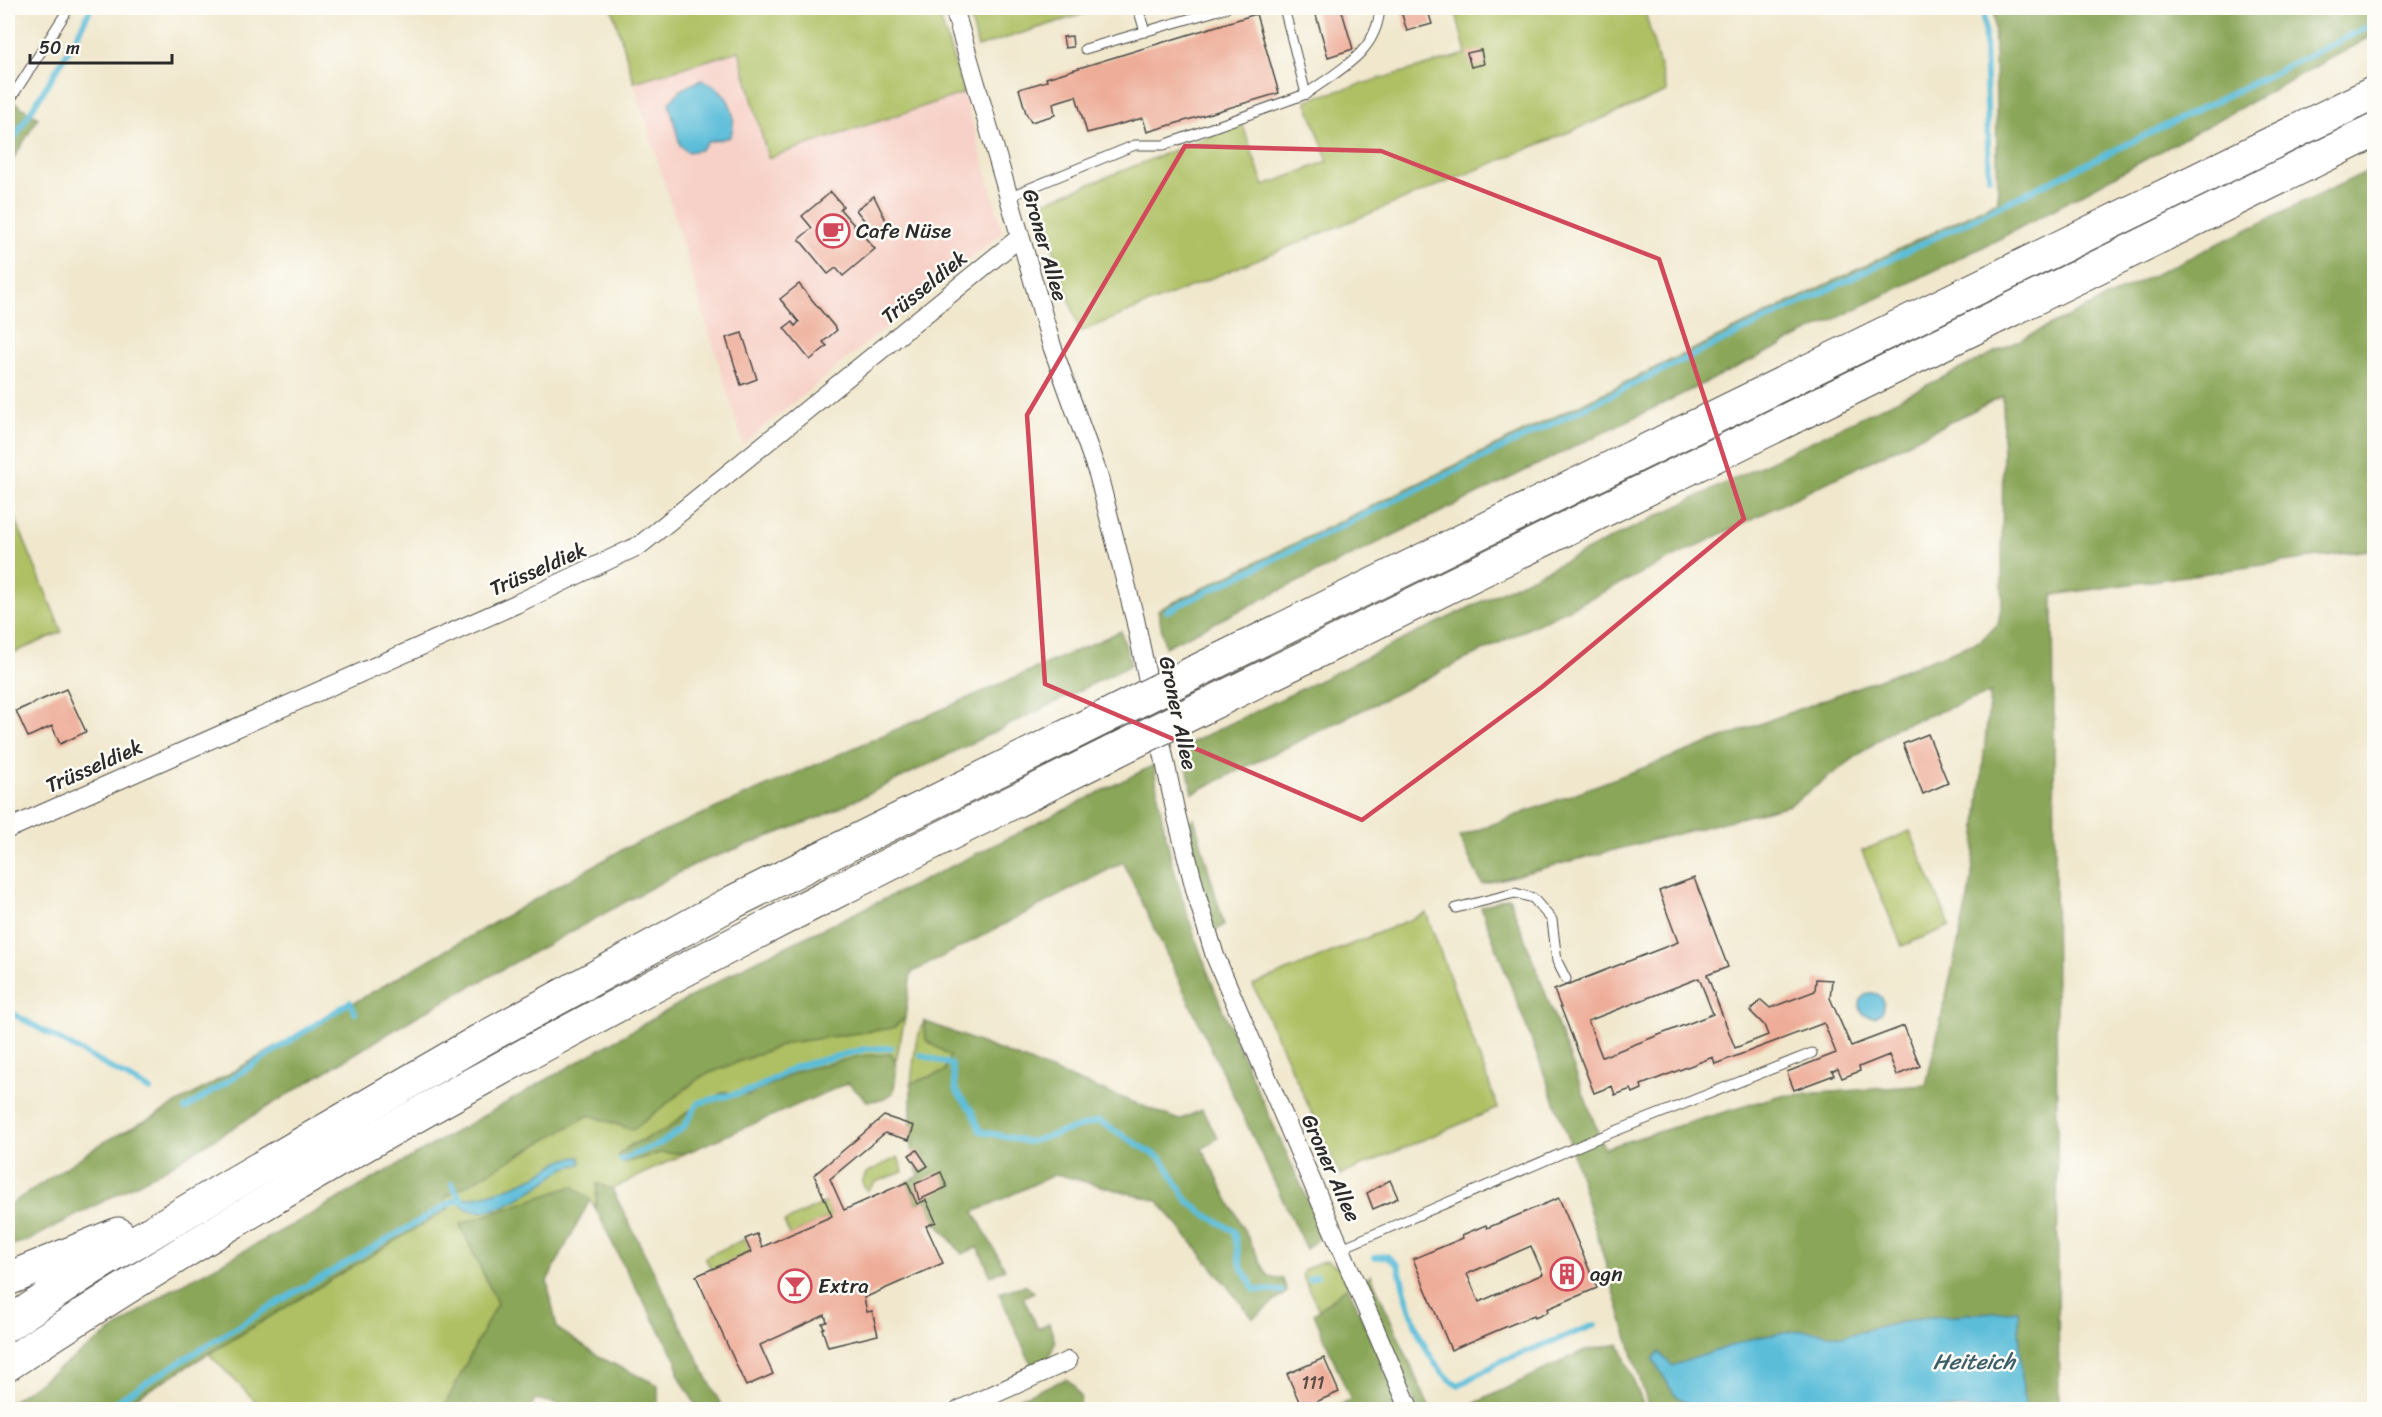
<svg xmlns="http://www.w3.org/2000/svg" width="2382" height="1417" font-family="Sriracha,sans-serif">
<style>
.built{fill:#f7d1c8}
.green{fill:#aec063;stroke:#6c7647;stroke-width:1.5}
.forest{fill:#8aa659;stroke:#5a6842;stroke-width:1.5}
.water{fill:#5bbdd9;stroke:#437482;stroke-width:1.5}
.lines{fill:none;stroke-linecap:round;stroke-linejoin:round}
.stream{stroke:#5bbdd9;stroke-width:6}
.building{fill:#eead99;fill-rule:evenodd}
.service-casing{stroke:#494743;stroke-width:11}
.minor-casing{stroke:#494743;stroke-width:20}
.motorway-casing{stroke:#494743;stroke-width:35}
.service{stroke:#fff;stroke-width:9}
.minor{stroke:#fff;stroke-width:18}
.motorway{stroke:#fff;stroke-width:33}
.motorway-bridge-casing{stroke:#494743;stroke-width:35;stroke-linecap:butt}
.motorway-bridge{stroke:#fff;stroke-width:33}
.marked{fill:none;stroke:#d1495b;stroke-width:4.5;stroke-linejoin:round}
.labels{text-anchor:middle;dominant-baseline:central;stroke-width:5;stroke-linejoin:round;paint-order:stroke}
.number-label{font-size:18px;fill:#5c4c46}
.poi-label{font-size:21px;fill:#2b2b2b;stroke:#fdfcf7;text-anchor:start}
.street-label{font-size:21px;fill:#2b2b2b;stroke:#fdfcf7}
.water-label{font-size:22px;font-style:italic;fill:#3c5e68;stroke:#fdfcf7}
</style>
<rect width="100%" height="100%" fill="#fdfcf7"/>
<filter id="ink" filterUnits="userSpaceOnUse"><feTurbulence type="fractalNoise" baseFrequency=".0167" numOctaves="2"/><feDisplacementMap in="SourceGraphic" scale="12" xChannelSelector="R" yChannelSelector="G"/><feConvolveMatrix kernelMatrix="1 2 1 2 8 2 1 2 1" color-interpolation-filters="sRGB"/></filter>
<filter id="wash" filterUnits="userSpaceOnUse"><feTurbulence type="fractalNoise" baseFrequency=".008" numOctaves="4" result="noise"/><feDisplacementMap in="SourceGraphic" scale="24" xChannelSelector="R" yChannelSelector="G"/><feGaussianBlur stdDeviation="1.35" result="paint"/><feColorMatrix in="noise" values="0 0 0 0 0 0 0 0 0 0 0 0 0 0 0 0 0 1.4 0 .05"/><feComposite in="paint" operator="in"/></filter>
<g filter="url(#wash)">
<rect width="100%" height="100%" fill="#f0e7cc"/>
<path class="built" d="M739,51l29,107 196,-65 39,139 -260,212 -109,-362z"/>
<g class="green">
<path d="M612,8h325l27,85 -196,65 -29,-107 -105,31z"/>
<path d="M968,8h134l-124,39z"/>
<path d="M1455,8h189l23,84 -587,240 -41,-128 203,-81 22,63 64,-25 -22,-61 160,-46z"/>
<path d="M8,501l54,131 -54,23z"/>
<path d="M1910,831l40,95 -48,20 -40,-95z"/>
<path d="M1426,913l72,195 -158,67 -87,-190z"/>
<path d="M905,1018l-9,42 -5,-6 -118,29 -24,12 -25,-3 -34,18 -23,19 -36,16 -8,18 37,-10h26l-74,36 -15,-5 -1,25 -6,-9 -130,25 37,78 -54,106h-180l-54,-55 240,-146 -6,-10 146,-83 44,15 69,-54 85,-33 106,-15z"/>
<path d="M924,1021l2,19 24,16 -6,16 -33,11 5,-41z"/>
<path d="M898,1157l5,15 -27,10 -9,9 -5,-8 4,-10z"/>
<path d="M826,1202l6,14 -42,19 -6,-13z"/>
<path d="M745,1239l6,13 -40,18 -6,-13z"/>
<path d="M1329,1261l11,9 8,16 -29,24 -17,-35 2,-5 16,-8z"/>
</g>
<g class="forest">
<path d="M1994,8h380v27l-375,204 -834,408 -7,-37 840,-409z"/>
<path d="M8,98l30,20 -30,50z"/>
<path d="M2374,168v381l-321,46 6,814h-410l-82,-275 -86,-227 28,-10 95,251 174,-52 148,-11 45,-200 19,-192 -93,34 -107,78 -308,79 -23,-47 521,-196 18,-17 4,-21 1,-207 -810,397 -11,-46z"/>
<path d="M1121,631l10,34 -308,151 -130,49 -276,151 -252,153 -136,71 -21,6v-40l96,-64 51,-26 470,-268z"/>
<path d="M1154,765c17,160 104,322 169,469l-17,15 -183,-387 -212,111 -6,45 -12,10 -106,15 -85,33 -69,54 -44,-15 -145,83 5,10 -332,201h-109v-5l160,-112 135,-73 442,-253 175,-84z"/>
<path d="M1194,818l30,107 -10,7 -28,-108z"/>
<path d="M924,1021l255,99 23,-10 16,28 -16,11 66,127 15,3 4,13 -34,26 -95,-117 -102,-27 -82,38 31,57 -14,7 -13,-29 -16,7 -26,-32 -10,-22 -9,4 -10,-22 12,-6 -8,-32v-61l33,-11 6,-16 -24,-16z"/>
<path d="M891,1054c9,12 4,26 2,39l-11,7 -15,1 -19,-18 -162,70h-26l-37,10 -5,-8 13,-10 36,-16 23,-19 34,-18 25,3 49,-24 63,-15z"/>
<path d="M597,1184l15,5 111,220h-25l-20,-35 -1,-13 -57,-102 -24,-50z"/>
<path d="M573,1186l17,14 -43,81 10,47 44,30 57,27v24h-76l-47,-10 -5,10h-87l54,-106 -37,-79z"/>
<path d="M1371,1275l59,134h-12l-56,-128z"/>
<path d="M1025,1285l9,7 -11,5 15,32 11,-6 6,19 -7,18 -16,6 -33,-73z"/>
<path d="M1348,1286l54,123h-72l21,-9 -37,-86z"/>
<path d="M1619,1344l26,65h-182l120,-58z"/>
<path d="M1066,1379l7,5 8,15 -4,10h-85z"/>
</g>
<g class="water">
<path d="M701,80c25,7 39,33 29,57l-22,5 -8,8 -13,2 -7,-7 -11,-42 13,-14z"/>
<circle cx="1872" cy="1005" r="12"/>
<path d="M580,1157l1,7c-5,1 -13,2 -18,5 -21,15 -86,66 -105,30 25,-1 52,-11 76,-22 18,-9 24,-19 46,-20z"/>
<path d="M2018,1310l6,99h-329l-21,-15 -21,-35 6,-7 13,14 81,-28 49,-8 41,6 76,-18z"/>
</g>
<g class="lines">
<g class="stream">
<path d="M1984,8l5,169"/>
<path d="M8,148l64,-103 19,-37"/>
<path d="M1167,611l1207,-587"/>
<path d="M8,1011l142,79"/>
<path d="M921,1055l31,10 4,26 16,20 8,20 49,11 70,-21 63,38 25,41 16,13 31,18 7,36 14,23 26,1"/>
<path d="M185,1109l165,-107 5,11"/>
<path d="M621,1160l40,-17 22,-15 15,-25 57,-14 40,-22 70,-18 26,-1"/>
<path d="M452,1184l10,17"/>
<path d="M1375,1257l12,-1 11,9c9,36 25,102 61,120l42,-24 94,-36"/>
<path d="M1309,1279l8,-3"/>
<path d="M102,1410l166,-102 186,-107 8,-1"/>
</g>
</g>
<g id="blocks">
<g class="building">
<path d="M1314,8h27l12,41 -25,8z"/>
<path d="M1400,8h27l5,16 -25,7z"/>
<path d="M1256,14l23,79 -132,39 -4,-14 -56,15 -11,-37 -23,7 2,12 -24,7 -5,-9 -7,-24 28,-8 -1,-3z"/>
<path d="M1072,36l1,11 -8,1 -2,-11z"/>
<path d="M1481,50l3,14 -13,3 -4,-14z"/>
<path d="M831,192l12,14 -3,3 35,40 -32,27 -7,-8 -8,6 -29,-35 13,-11 -10,-12z"/>
<path d="M874,196l15,31 -12,9 -21,-26z"/>
<path d="M799,284l38,46 -14,12 4,4 -17,14 -26,-32 8,-6 3,4 4,-4 -19,-23z"/>
<path d="M742,333l15,46 -16,6 -15,-47z"/>
<path d="M66,689l20,43 -26,12 -8,-18 -24,11 -12,-26z"/>
<path d="M1928,734l20,49 -25,11 -20,-50z"/>
<path d="M1694,878l34,89 -21,8 28,73 33,-13 -4,-10 -14,-14 11,-11 9,8 45,-17 1,-12 16,1 -2,18 21,48 53,-20 16,40 -23,9 -8,-20 -30,12 1,4 -18,7 -4,-9 -6,2 2,4 -40,15 -7,-18 49,-19 -12,-30 -109,41 -2,-7 -72,28 1,4 -9,4 -2,-4 -16,6 -3,-9 -18,7 -40,-103 124,-48 -19,-51zM1699,978l14,36 -111,43 -14,-36z"/>
<path d="M884,1116l30,10 -5,14 -24,-7 -55,46 14,31 63,-28 10,22 9,-4 10,22 -10,4 17,37 -79,35 3,14 5,-1 6,24 -50,12 -6,-18 2,-1 -2,-5 5,-1 -2,-7 -65,30 13,29 -27,12 -50,-110 55,-24 -6,-13 12,-5 5,13 70,-31 -18,-41z"/>
<path d="M917,1150l11,16 -8,5 -11,-16z"/>
<path d="M941,1172l6,15 -28,13 -4,-16z"/>
<path d="M1390,1180l8,18 -25,11 -6,-16z"/>
<path d="M1559,1198l38,90 -50,21 1,3 -13,6 -1,-3 -83,35 -38,-91 50,-21 -1,-3 24,-10 1,3zM1531,1246l12,28 -64,28 -12,-28z"/>
<path d="M1324,1358l15,34 -37,16 -15,-34z"/>
</g>
</g>
</g>
<g filter="url(#ink)">
<use href="#blocks" fill-opacity="0" stroke="#494743" stroke-width="1.5"/>
<g class="lines">
<g class="service-casing">
<g id="service">
<path d="M1138,8l7,24"/>
<path d="M1085,49l141,-41"/>
<path d="M1306,94c34,-25 71,-41 74,-86"/>
<path d="M8,103l61,-95"/>
<path d="M1008,197l127,-52h29l142,-51 -22,-86"/>
<path d="M1456,908l59,-15 18,5 19,22 5,41 9,18"/>
<path d="M1342,1248l246,-106 224,-89"/>
</g>
</g>
<g class="minor-casing">
<g id="minor">
<path d="M954,8l98,338 46,128 37,145 41,195 20,79 19,63 195,454"/>
<path d="M8,829l508,-225 124,-59 379,-307"/>
<path d="M959,1410l109,-49"/>
</g>
</g>
<g class="motorway-casing">
<g id="motorway">
<path d="M1193,673l1181,-580"/>
<path d="M1202,708l1172,-577"/>
<path d="M8,1279l110,-45"/>
<path d="M8,1324l84,-56 139,-83 250,-145 252,-138 372,-185"/>
<path d="M8,1364c351,-233 728,-424 1105,-612"/>
</g>
</g>
<use href="#service" class="service"/>
<use href="#minor" class="minor"/>
<use href="#motorway" class="motorway"/>
<g class="motorway-bridge-casing">
<g id="motorway-bridge">
<path d="M1105,717l88,-44"/>
<path d="M1113,752l89,-44"/>
</g>
</g>
<use href="#motorway-bridge" class="motorway-bridge"/>
</g>
</g>
<path class="marked" d="M1185,146l196,5 278,108 85,260 -202,168 -180,133 -317,-136 -18,-269z"/>
<defs>
<g id="cafe-ring" transform="scale(1.725)"><circle r="9.5" fill="#fdfcf7" stroke="#d1495b" stroke-width="1.5"/><path d="M-5.5-4.5H6V0H3Q3 3.5 0 3.5H-2.5Q-5.5 3.5-5.5 0ZM3-3.2v2h1.7v-2ZM-6 4.5H4V6H-6Z" fill="#d1495b"/></g>
<g id="building-ring" transform="scale(1.725)"><circle r="9.5" fill="#fdfcf7" stroke="#d1495b" stroke-width="1.5"/><path d="M-4-6H4V6H1V3H-1V6H-4ZM-2.5-4.3h1.7v1.8h-1.7ZM.8-4.3h1.7v1.8H.8ZM-2.5-1h1.7V.8h-1.7ZM.8-1h1.7V.8H.8Z" fill="#d1495b"/></g>
<g id="bar-ring" transform="scale(1.725)"><circle r="9.5" fill="#fdfcf7" stroke="#d1495b" stroke-width="1.5"/><path d="M-6-5H6L.8 .8V4.5H3.5V6h-7V4.5H-.8V.8Z" fill="#d1495b"/></g>
</defs>
<g fill-rule="evenodd">
<use href="#cafe-ring" x="833" y="231"/>
<use href="#building-ring" x="1567" y="1274"/>
<use href="#bar-ring" x="795" y="1286"/>
</g>
<g class="labels">
<g class="number-label">
<text x="1313" y="1383">111</text>
</g>
<g class="poi-label">
<text x="856" y="231">Cafe Nüse</text>
<text x="1590" y="1274">agn</text>
<text x="818" y="1286">Extra</text>
</g>
<g class="street-label">
<text transform="translate(1045 245) rotate(74)">Groner Allee</text>
<text transform="translate(924 287) rotate(-39)">Trüsseldiek</text>
<text transform="translate(538 569) rotate(-24)">Trüsseldiek</text>
<text transform="translate(1178 713) rotate(78)">Groner Allee</text>
<text transform="translate(94 766) rotate(-24)">Trüsseldiek</text>
<text transform="translate(1331 1168) rotate(66)">Groner Allee</text>
</g>
<g class="water-label">
<text x="1974" y="1361">Heiteich</text>
</g>
</g>
<rect width="2382" height="1417" fill="none" stroke="#fdfcf7" stroke-width="30"/>
<path d="M30 54v9h142v-9" fill="none" stroke="#2b2b2b" stroke-width="3"/>
<text x="39" y="54" font-size="18" fill="#2b2b2b" stroke="#fdfcf7" stroke-width="4.5" paint-order="stroke">50 m</text>
</svg>
